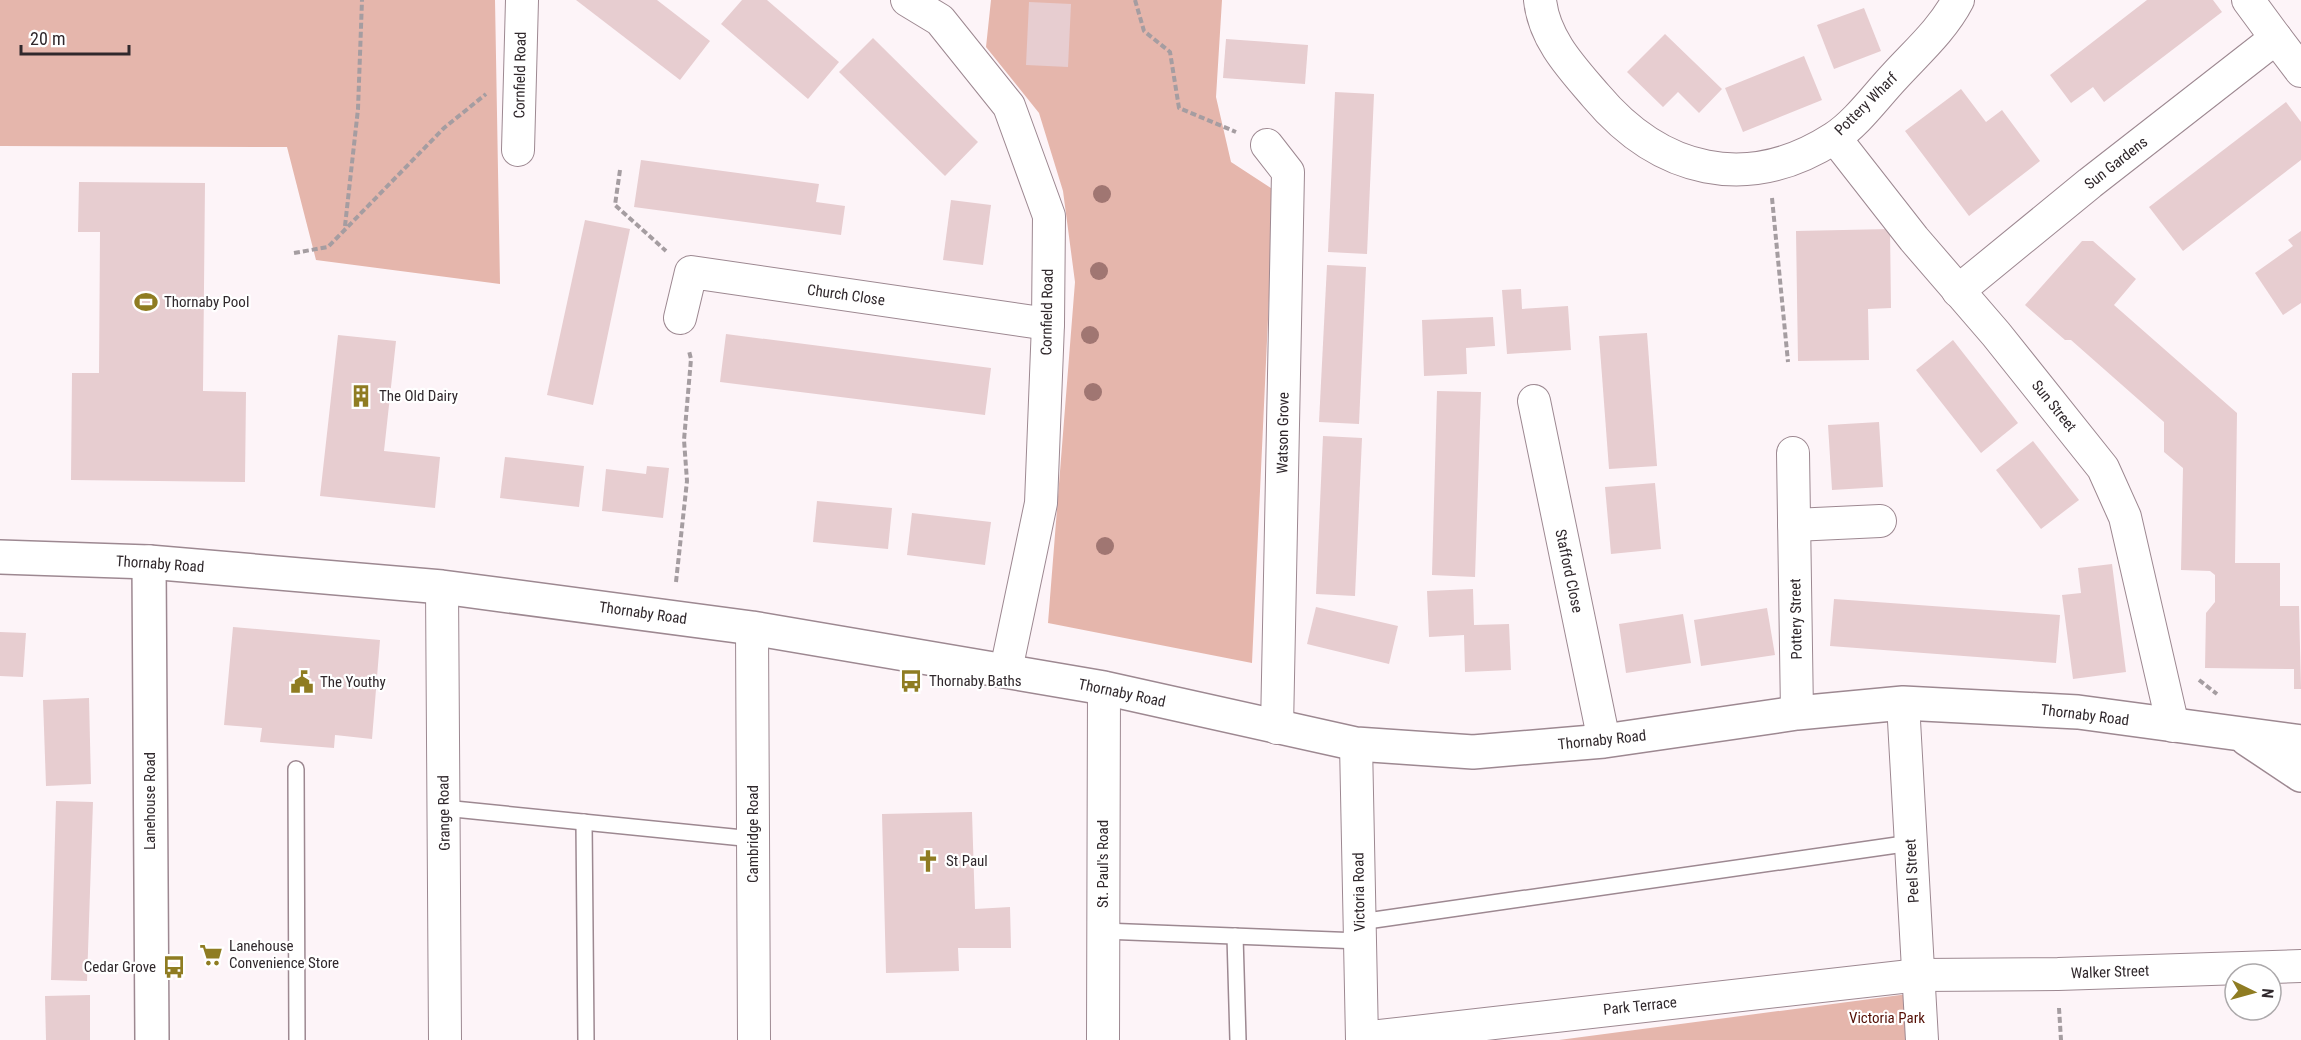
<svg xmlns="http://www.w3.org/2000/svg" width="2301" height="1040" font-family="'Roboto Condensed',sans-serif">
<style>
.green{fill:#e5b6ac}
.building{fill:#e7cdd0}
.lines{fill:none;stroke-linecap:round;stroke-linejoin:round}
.service-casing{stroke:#9d8891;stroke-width:18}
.minor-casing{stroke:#9d8891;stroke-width:34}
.tertiary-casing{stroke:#9d8891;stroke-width:36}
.path{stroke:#a59da1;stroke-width:4;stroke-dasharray:6 3;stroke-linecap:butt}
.service{stroke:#fff;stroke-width:15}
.minor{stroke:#fff;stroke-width:32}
.tertiary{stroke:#fff;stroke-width:33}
.tree{fill:#a07672}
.labels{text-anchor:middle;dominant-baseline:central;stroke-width:4.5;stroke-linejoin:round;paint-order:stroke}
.street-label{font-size:15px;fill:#30282c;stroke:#fff}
.poi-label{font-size:15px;fill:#30282c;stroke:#fff;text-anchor:start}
.park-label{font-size:15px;fill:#540f05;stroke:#fff}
</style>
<rect width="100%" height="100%" fill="#fdf4f8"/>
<g class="green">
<path d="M0,0h495l5,284 -184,-24 -29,-113 -287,-1z"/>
<path d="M991,0h231l-6,97 15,65 43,28 -22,473 -204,-40 27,-341 -12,-91 -24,-78 -53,-66z"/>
<path d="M1908,994l2,46h-351z"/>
</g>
<g class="building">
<path d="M576,0h81l53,41 -30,39z"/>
<path d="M742,0h25l72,62 -31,37 -87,-75z"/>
<path d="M2147,0h66l9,12 -118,90 -11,-15 -22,16 -21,-28z"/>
<path d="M1029,2l42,2 -3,63 -42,-2z"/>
<path d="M1864,8l17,43 -47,18 -17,-44z"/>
<path d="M1665,34l57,55 -23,24 -21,-21 -15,15 -36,-35z"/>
<path d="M873,38l105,104 -33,34 -106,-104z"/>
<path d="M1226,39l82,6 -3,39 -82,-6z"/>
<path d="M1804,56l18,44 -79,32 -18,-44z"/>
<path d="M1961,89l25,33 16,-12 38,51 -71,55 -64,-85z"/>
<path d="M1335,92l39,2 -7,160 -39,-2z"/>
<path d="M2286,102l15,20v38l-118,91 -34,-44z"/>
<path d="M641,160l178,24 -3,18 29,4 -4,29 -207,-28z"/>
<path d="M79,182l126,1 -2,208 43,1 -1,90 -174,-2 1,-107h27l1,-141h-22z"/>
<path d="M951,200l40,5 -8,60 -40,-5z"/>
<path d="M585,220l45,9 -37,176 -46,-10z"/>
<path d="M1890,229l1,79 -23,1 1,51 -71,1 -2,-130z"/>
<path d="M2301,231v72l-18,12 -28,-42 38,-27 -5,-6z"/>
<path d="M2082,241h11l43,38 -22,26 123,108 -2,150h45v43h19l2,83h-7v-20l-89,-1 1,-55 9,-11v-27l-5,-4 -29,-1 2,-102 -19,-16v-30l-93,-82h-6l-40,-35z"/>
<path d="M1327,265l39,2 -7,157 -40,-2z"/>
<path d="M1521,289l1,20 46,-3 3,44 -64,4 -5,-64z"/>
<path d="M1493,317l2,29 -29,2 1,26 -43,2 -2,-56z"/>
<path d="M1647,333l10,133 -48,3 -10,-133z"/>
<path d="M726,334l265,34 -6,47 -265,-33z"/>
<path d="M338,335l58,6 -12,110 56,6 -5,51 -115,-12z"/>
<path d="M1953,340l65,83 -37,30 -65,-83z"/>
<path d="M1437,391l44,1 -6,185 -43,-2z"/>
<path d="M1879,422l4,65 -51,3 -4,-65z"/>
<path d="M1323,436l39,2 -7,158 -39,-2z"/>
<path d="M2033,441l46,59 -38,29 -45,-59z"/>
<path d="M505,457l79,9 -5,41 -79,-9z"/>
<path d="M647,466l22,2 -6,50 -61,-7 4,-42 40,5z"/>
<path d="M1655,483l6,66 -50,5 -6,-67z"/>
<path d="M817,501l75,7 -4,41 -75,-7z"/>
<path d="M912,513l79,9 -6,43 -78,-10z"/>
<path d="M2112,564l14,108 -53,7 -11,-84 19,-2 -3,-25z"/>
<path d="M1473,589l1,36 35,-1 2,46 -46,2 -1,-37 -35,2 -2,-46z"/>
<path d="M1834,599l226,16 -4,48 -226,-17z"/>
<path d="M1316,607l82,19 -9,38 -82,-20z"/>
<path d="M1767,608l8,47 -74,11 -7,-46z"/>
<path d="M1683,614l8,49 -65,10 -7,-49z"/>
<path d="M233,627l147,13 -8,99 -37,-4 -1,13 -74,-6 2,-14 -38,-3z"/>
<path d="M0,632l26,1 -3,44 -23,-1z"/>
<path d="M89,698l2,86 -45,2 -3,-86z"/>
<path d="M56,801l37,1 -6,179 -36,-1z"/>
<path d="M972,812l3,97 35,-2 1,41h-53l1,23 -73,2 -4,-159z"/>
<path d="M90,995v45h-44l-1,-44z"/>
</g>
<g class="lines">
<g class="service-casing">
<g id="service">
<path d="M296,769l1,271"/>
<path d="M444,808l309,31"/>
<path d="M584,822l2,218"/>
<path d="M1360,922l551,-79"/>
<path d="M1103,931l257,10"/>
<path d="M1235,936l3,104"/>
</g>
</g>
<g class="minor-casing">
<g id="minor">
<path d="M907,0l33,20 69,86 40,110 -1,108 -7,179 -35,167"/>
<path d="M1540,0c4,39 32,68 56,96 64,76 151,98 238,42 23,-15 42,-42 61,-62 22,-24 48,-47 63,-76"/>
<path d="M2248,0l28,38"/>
<path d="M1835,138l79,101 82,95 107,134 22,49 48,209"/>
<path d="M1267,145l21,27 -11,556"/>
<path d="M518,150l4,-150"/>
<path d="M1958,291l132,-108 186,-145 25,33"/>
<path d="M680,318l11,-46 357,52"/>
<path d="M1534,401l70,340"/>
<path d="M1793,453l4,260"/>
<path d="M1794,525l86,-4"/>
<path d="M442,587l3,453"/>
<path d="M752,628l2,412"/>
<path d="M1903,703l19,337"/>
<path d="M1356,744l6,296"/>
<path d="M1362,1038l557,-63 139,-1 243,-8"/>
<path d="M1103,1040l1,-352"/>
</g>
</g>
<g class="tertiary-casing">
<g id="tertiary">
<path d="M0,557l149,5 293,25 310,41 352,60 252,56 117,8 131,-11 193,-28 106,-10 175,9 223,30"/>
<path d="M149,562l3,478"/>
<path d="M2247,739l54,36"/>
</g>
</g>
<g class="path">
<path d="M1135,0l9,31 26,21 9,56 57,24"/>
<path d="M620,170l-5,35 51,46"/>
<path d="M1772,198l16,164"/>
<path d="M345,226l13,-117 4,-109"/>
<path d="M294,253l34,-6 116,-119 42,-34"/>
<path d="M676,582l11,-101 -3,-41 7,-81 -2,-8"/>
<path d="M2199,680l18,14"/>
<path d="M2059,1008l2,32"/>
</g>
<use href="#service" class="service"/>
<use href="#minor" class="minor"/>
<use href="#tertiary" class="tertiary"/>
</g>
<g class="tree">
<circle cx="1102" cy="194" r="9"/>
<circle cx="1099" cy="271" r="9"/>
<circle cx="1090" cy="335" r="9"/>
<circle cx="1093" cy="392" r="9"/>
<circle cx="1105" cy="546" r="9"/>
</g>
<defs>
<g id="stadium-bare" transform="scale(1.8)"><path d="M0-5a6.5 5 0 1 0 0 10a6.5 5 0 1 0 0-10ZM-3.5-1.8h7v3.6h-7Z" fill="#8f7c22" stroke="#fff" stroke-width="2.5" paint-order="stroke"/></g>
<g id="building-bare" transform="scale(1.8)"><path d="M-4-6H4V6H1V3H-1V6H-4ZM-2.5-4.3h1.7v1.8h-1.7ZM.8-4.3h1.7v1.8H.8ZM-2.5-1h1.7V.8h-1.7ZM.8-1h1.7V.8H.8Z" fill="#8f7c22" stroke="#fff" stroke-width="2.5" paint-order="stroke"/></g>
<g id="bus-bare" transform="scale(1.8)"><path d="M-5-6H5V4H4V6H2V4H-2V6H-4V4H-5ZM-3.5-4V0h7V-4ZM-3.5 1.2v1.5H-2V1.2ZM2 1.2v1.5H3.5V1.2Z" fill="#8f7c22" stroke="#fff" stroke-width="2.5" paint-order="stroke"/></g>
<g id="civic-bare" transform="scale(1.8)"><path d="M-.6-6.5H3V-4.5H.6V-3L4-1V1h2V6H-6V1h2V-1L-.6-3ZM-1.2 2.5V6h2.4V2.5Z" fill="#8f7c22" stroke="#fff" stroke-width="2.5" paint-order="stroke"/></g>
<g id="church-bare" transform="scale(1.8)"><path d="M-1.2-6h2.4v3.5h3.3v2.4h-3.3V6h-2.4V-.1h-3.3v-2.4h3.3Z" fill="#8f7c22" stroke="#fff" stroke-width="2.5" paint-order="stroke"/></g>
<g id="supermarket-bare" transform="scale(1.8)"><path d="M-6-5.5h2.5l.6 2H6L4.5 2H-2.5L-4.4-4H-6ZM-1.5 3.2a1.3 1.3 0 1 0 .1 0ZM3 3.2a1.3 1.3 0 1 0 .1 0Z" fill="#8f7c22" stroke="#fff" stroke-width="2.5" paint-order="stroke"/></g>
</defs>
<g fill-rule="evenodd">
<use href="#stadium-bare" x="146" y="302"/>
<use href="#building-bare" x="361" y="396"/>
<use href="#bus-bare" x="911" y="681"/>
<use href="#civic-bare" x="302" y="682"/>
<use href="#church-bare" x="928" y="861"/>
<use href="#supermarket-bare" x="211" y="955"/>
<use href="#bus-bare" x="174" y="967"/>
</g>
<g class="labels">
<g class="street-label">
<text transform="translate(520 75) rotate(-89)">Cornfield Road</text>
<text transform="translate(1866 104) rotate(-45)">Pottery Wharf</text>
<text transform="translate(2116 163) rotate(-38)">Sun Gardens</text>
<text transform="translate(846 295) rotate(8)">Church Close</text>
<text transform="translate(1047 312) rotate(-89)">Cornfield Road</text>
<text transform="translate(2054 406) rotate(51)">Sun Street</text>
<text transform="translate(1283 433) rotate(-89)">Watson Grove</text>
<text transform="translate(160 564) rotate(4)">Thornaby Road</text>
<text transform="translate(1569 571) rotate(78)">Stafford Close</text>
<text transform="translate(643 613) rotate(8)">Thornaby Road</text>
<text transform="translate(1796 619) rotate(-91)">Pottery Street</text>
<text transform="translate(1122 693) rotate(12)">Thornaby Road</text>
<text transform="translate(2085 715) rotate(7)">Thornaby Road</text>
<text transform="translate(1602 740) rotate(-6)">Thornaby Road</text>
<text transform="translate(150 801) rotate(-90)">Lanehouse Road</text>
<text transform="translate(444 813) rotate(-91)">Grange Road</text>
<text transform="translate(753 834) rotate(-90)">Cambridge Road</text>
<text transform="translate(1103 864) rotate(-90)">St. Paul's Road</text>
<text transform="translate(1912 871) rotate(-93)">Peel Street</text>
<text transform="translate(1359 892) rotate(-91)">Victoria Road</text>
<text transform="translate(2110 972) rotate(-2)">Walker Street</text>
<text transform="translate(1640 1006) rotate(-6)">Park Terrace</text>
</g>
<g class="poi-label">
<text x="164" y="302">Thornaby Pool</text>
<text x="379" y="396">The Old Dairy</text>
<text x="929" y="681">Thornaby Baths</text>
<text x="320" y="682">The Youthy</text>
<text x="946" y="861">St Paul</text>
<text x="229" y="946">Lanehouse<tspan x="229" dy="17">Convenience Store</tspan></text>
<text x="156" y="967" text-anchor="end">Cedar Grove</text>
</g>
<g class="park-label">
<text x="1887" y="1018">Victoria Park</text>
</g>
</g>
<g transform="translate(2253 992) rotate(95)"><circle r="28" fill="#ffffff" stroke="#aca9ab" stroke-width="1.5"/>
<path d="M0-4.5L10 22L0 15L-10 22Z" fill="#8f7c22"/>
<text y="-9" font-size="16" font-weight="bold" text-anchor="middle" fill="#30282c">N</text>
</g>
<path d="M21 45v9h108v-9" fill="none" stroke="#30282c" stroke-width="3"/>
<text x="30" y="45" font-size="18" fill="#30282c" stroke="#ffffff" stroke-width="4.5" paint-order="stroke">20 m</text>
</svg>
